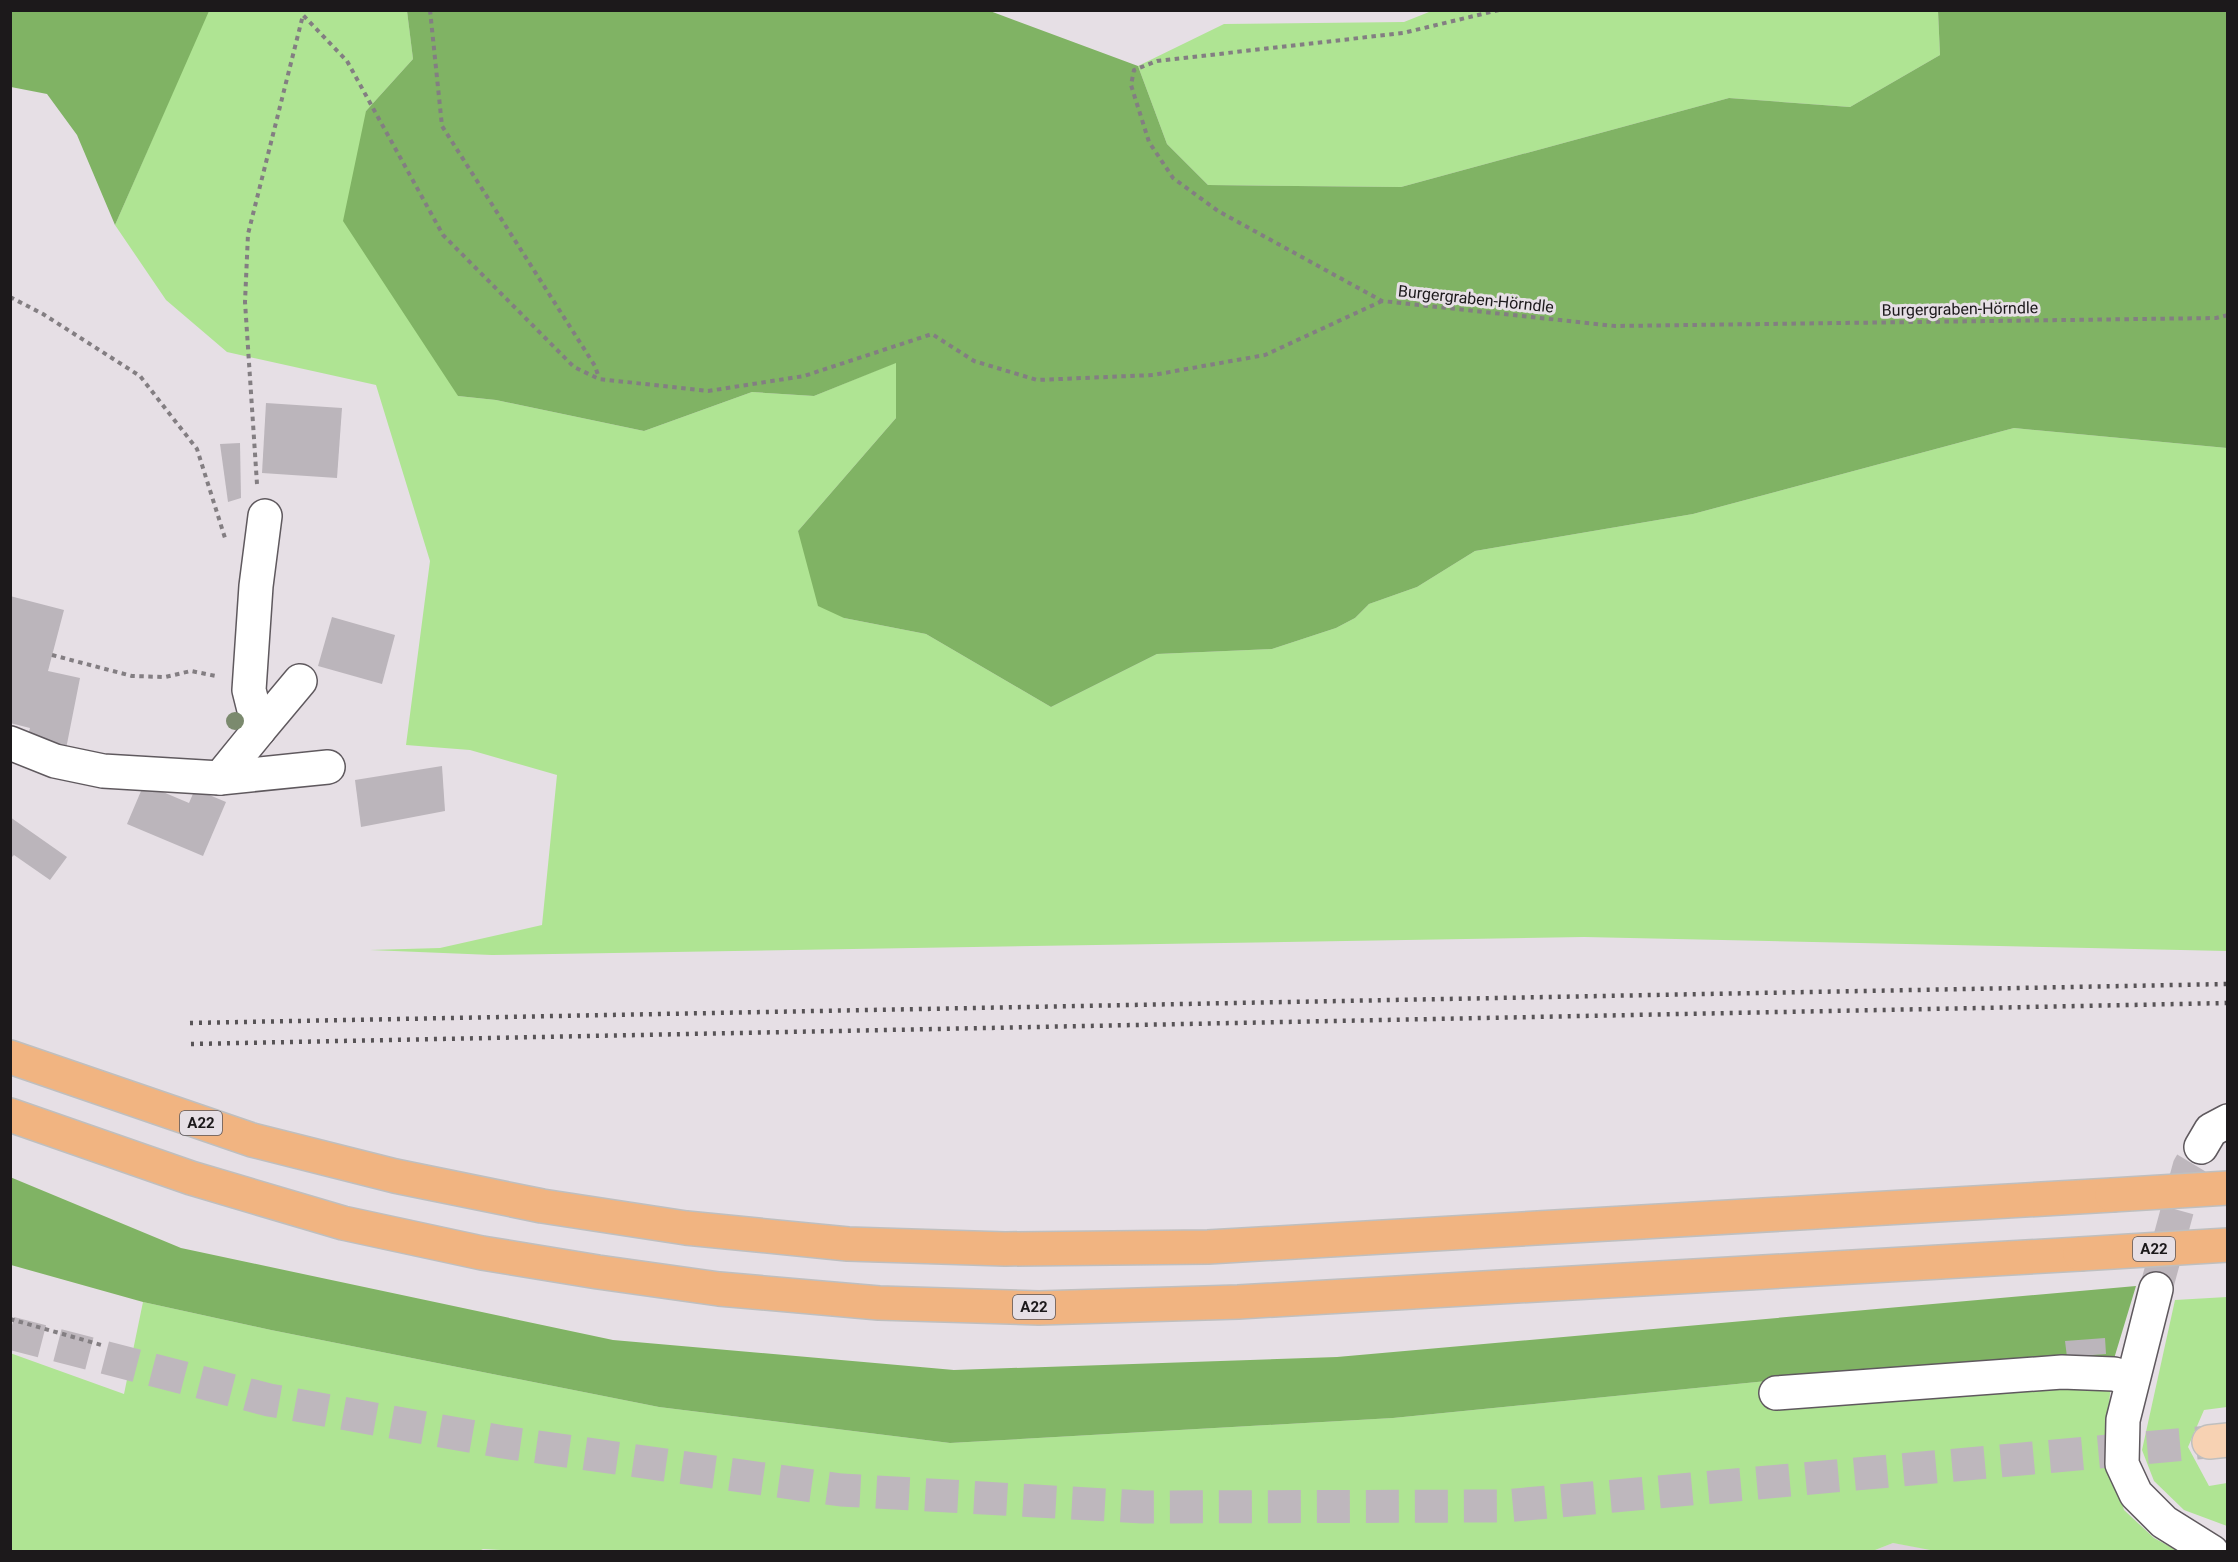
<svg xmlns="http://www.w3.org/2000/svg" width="2238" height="1562" font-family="Roboto,sans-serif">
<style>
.built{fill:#ddd1dc}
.green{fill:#afe493}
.forest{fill:#80b364}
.building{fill:#bbb5bb}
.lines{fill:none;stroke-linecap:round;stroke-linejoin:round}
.minor-tunnel{stroke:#beb7bd;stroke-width:33;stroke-dasharray:33 16;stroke-linecap:butt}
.major-tunnel{stroke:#beb7bd;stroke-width:33;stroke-dasharray:33 16;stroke-linecap:butt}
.minor-casing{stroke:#5f595e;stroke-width:36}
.major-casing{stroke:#bfbfbf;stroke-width:36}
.highway-casing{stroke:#bfbfbf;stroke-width:36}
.path{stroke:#837e82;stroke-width:4;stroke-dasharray:4.5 4.5;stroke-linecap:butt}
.minor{stroke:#fff;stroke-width:33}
.major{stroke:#f7d2b3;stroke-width:33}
.highway{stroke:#f1b481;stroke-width:33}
.rail{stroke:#575356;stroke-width:4.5;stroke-dasharray:3 6;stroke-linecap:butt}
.highway-bridge-casing{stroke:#bfbfbf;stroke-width:36;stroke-linecap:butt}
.highway-bridge{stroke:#f1b481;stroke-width:33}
.tree{fill:#7b8a6e}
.labels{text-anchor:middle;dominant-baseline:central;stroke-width:6;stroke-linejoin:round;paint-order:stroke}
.shield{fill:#e6dfe5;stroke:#595458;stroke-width:1.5}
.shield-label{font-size:15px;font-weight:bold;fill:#1c191b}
.street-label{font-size:16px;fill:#1c191b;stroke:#e6dfe5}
</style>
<rect width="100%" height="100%" fill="#e6dfe5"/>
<path class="built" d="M1893,1543l48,8 -71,1z"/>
<g class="green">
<path d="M1434,10l504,1 2,44 -90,52 -121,-9 -328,89 -193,-2 -41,-41 -29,-78 86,-42 180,-2z"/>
<path d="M208,11h199l6,48 -47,52 92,285 38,4 148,31 108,-39 62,4 83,-34 -1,56 -98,113 46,87 82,16 125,73 106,-53 115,-5 64,-21 19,-10 14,-14 48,-17 58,-36 218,-37 321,-86 213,20v503l-643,-14 -1092,18 -122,-5 70,-2 102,-23 15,-150 -87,-25 -64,-5 24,-184 -54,-176 -149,-33 -61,-52 -51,-75z"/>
<path d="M2227,1297v110l-23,3 -16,37 21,39 18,-3v43l-43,-16 -30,-29 -12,-31 33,-150z"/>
<path d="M143,1302l128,28 388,77 291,36 443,-25 374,-37 346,-19 -8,86 19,62 30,28 24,13 -237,1 -48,-9 -23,9h-1332l-55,-3 -6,3 -466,-1 -1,-198 114,41z"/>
</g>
<g class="forest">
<path d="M10,11h199l-94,214 -38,-90 -30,-41 -36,-7z"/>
<path d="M407,11h583l148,55 29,78 41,41 193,2 328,-89 121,9 90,-52 -2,-44h289v437l-213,-20 -321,86 -218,37 -58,36 -48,17 -14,14 -19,10 -64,21 -115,5 -106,53 -125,-73 -82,-16 -26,-12 -20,-75 98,-113v-55l-82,33 -62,-4 -108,39 -148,-31 -38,-4 -115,-175 23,-110 47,-52z"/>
<path d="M10,1177l171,71 432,92 341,30 383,-13 799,-71 -23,76 -346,19 -374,37 -443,25 -291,-36 -388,-77 -128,-28 -132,-37z"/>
</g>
<g class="building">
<path d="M266,403l76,5 -5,70 -75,-5z"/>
<path d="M240,443l1,55 -13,4 -8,-58z"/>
<path d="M10,596l54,14 -16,61 32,7 -15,76 -39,-12 4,-14 -20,-5z"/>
<path d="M332,617l63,18 -13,49 -64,-18z"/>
<path d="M442,766l3,45 -84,16 -6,-47z"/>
<path d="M144,784l45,19 6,-14 31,13 -23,54 -76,-32z"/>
<path d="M10,817l57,40 -17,23 -36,-25 -4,4z"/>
<path d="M2105,1338l1,16 -39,3 -2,-16z"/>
</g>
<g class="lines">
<path class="minor-tunnel" d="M2156,1289l33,-122 12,-20"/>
<path class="major-tunnel" d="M10,1333l259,67 234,42 338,48 302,17 361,-1 705,-64"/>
<g class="minor-casing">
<g id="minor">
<path d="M259,730l41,-49"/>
<path d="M10,743l45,18 48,10 117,7 108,-11"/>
<path d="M220,778l39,-48 -10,-40 7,-104 9,-70"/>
<path d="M2201,1147l10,-17 17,-9"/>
<path d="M2156,1289l-33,131 -1,44 14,30 28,28 48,30"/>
<path d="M1776,1393l286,-21 52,2 18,5"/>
</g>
</g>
<g class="major-casing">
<path id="major" d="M2209,1442l19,-2"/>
</g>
<g class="highway-casing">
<g id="highway">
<path d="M10,1057l242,83 143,36 147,30 144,22 162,16 157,5 203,-2 904,-52"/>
<path d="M10,1115l181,63 152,45 139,30 116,19 121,17 160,14 160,5 199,-6 842,-48"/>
</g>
</g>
<g class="path">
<path d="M430,10l12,116 153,240 4,12"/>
<path d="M1499,10l-96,23 -246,28 -23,9 -3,15 18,57 24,36 45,33 164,90 233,25 601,-8 12,-3"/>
<path d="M10,297l33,17 97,62 57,73 28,89"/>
<path d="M257,484l-12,-182 3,-68 55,-219 44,46 96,174 131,132 25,12 109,12 96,-15 128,-42 42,27 63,19 116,-5 112,-20 117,-54"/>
<path d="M52,655l80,21 33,1 26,-6 25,5"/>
<path d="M10,1319l95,27"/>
</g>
<use href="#minor" class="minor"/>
<use href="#major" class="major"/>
<use href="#highway" class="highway"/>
<g class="rail">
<path d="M190,1023l2038,-39"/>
<path d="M191,1044l2037,-41"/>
</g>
<g class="highway-bridge-casing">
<g id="highway-bridge">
<path d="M2112,1195l116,-7"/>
<path d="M2080,1254l148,-9"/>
</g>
</g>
<use href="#highway-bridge" class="highway-bridge"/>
</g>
<circle class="tree" cx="235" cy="721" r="9"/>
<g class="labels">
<g class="shield">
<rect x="180" y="1111" width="42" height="24" rx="4.5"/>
<rect x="2133" y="1237" width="42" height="24" rx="4.5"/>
<rect x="1013" y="1295" width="42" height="24" rx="4.5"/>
</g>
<g class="shield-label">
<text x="201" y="1123">A22</text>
<text x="2154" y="1249">A22</text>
<text x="1034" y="1307">A22</text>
</g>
<g class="street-label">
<text transform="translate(1476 299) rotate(6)">Burgergraben-Hörndle</text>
<text transform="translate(1960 309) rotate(-1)">Burgergraben-Hörndle</text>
</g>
</g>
<rect width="2238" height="1562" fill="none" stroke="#1c191b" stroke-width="24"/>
</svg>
